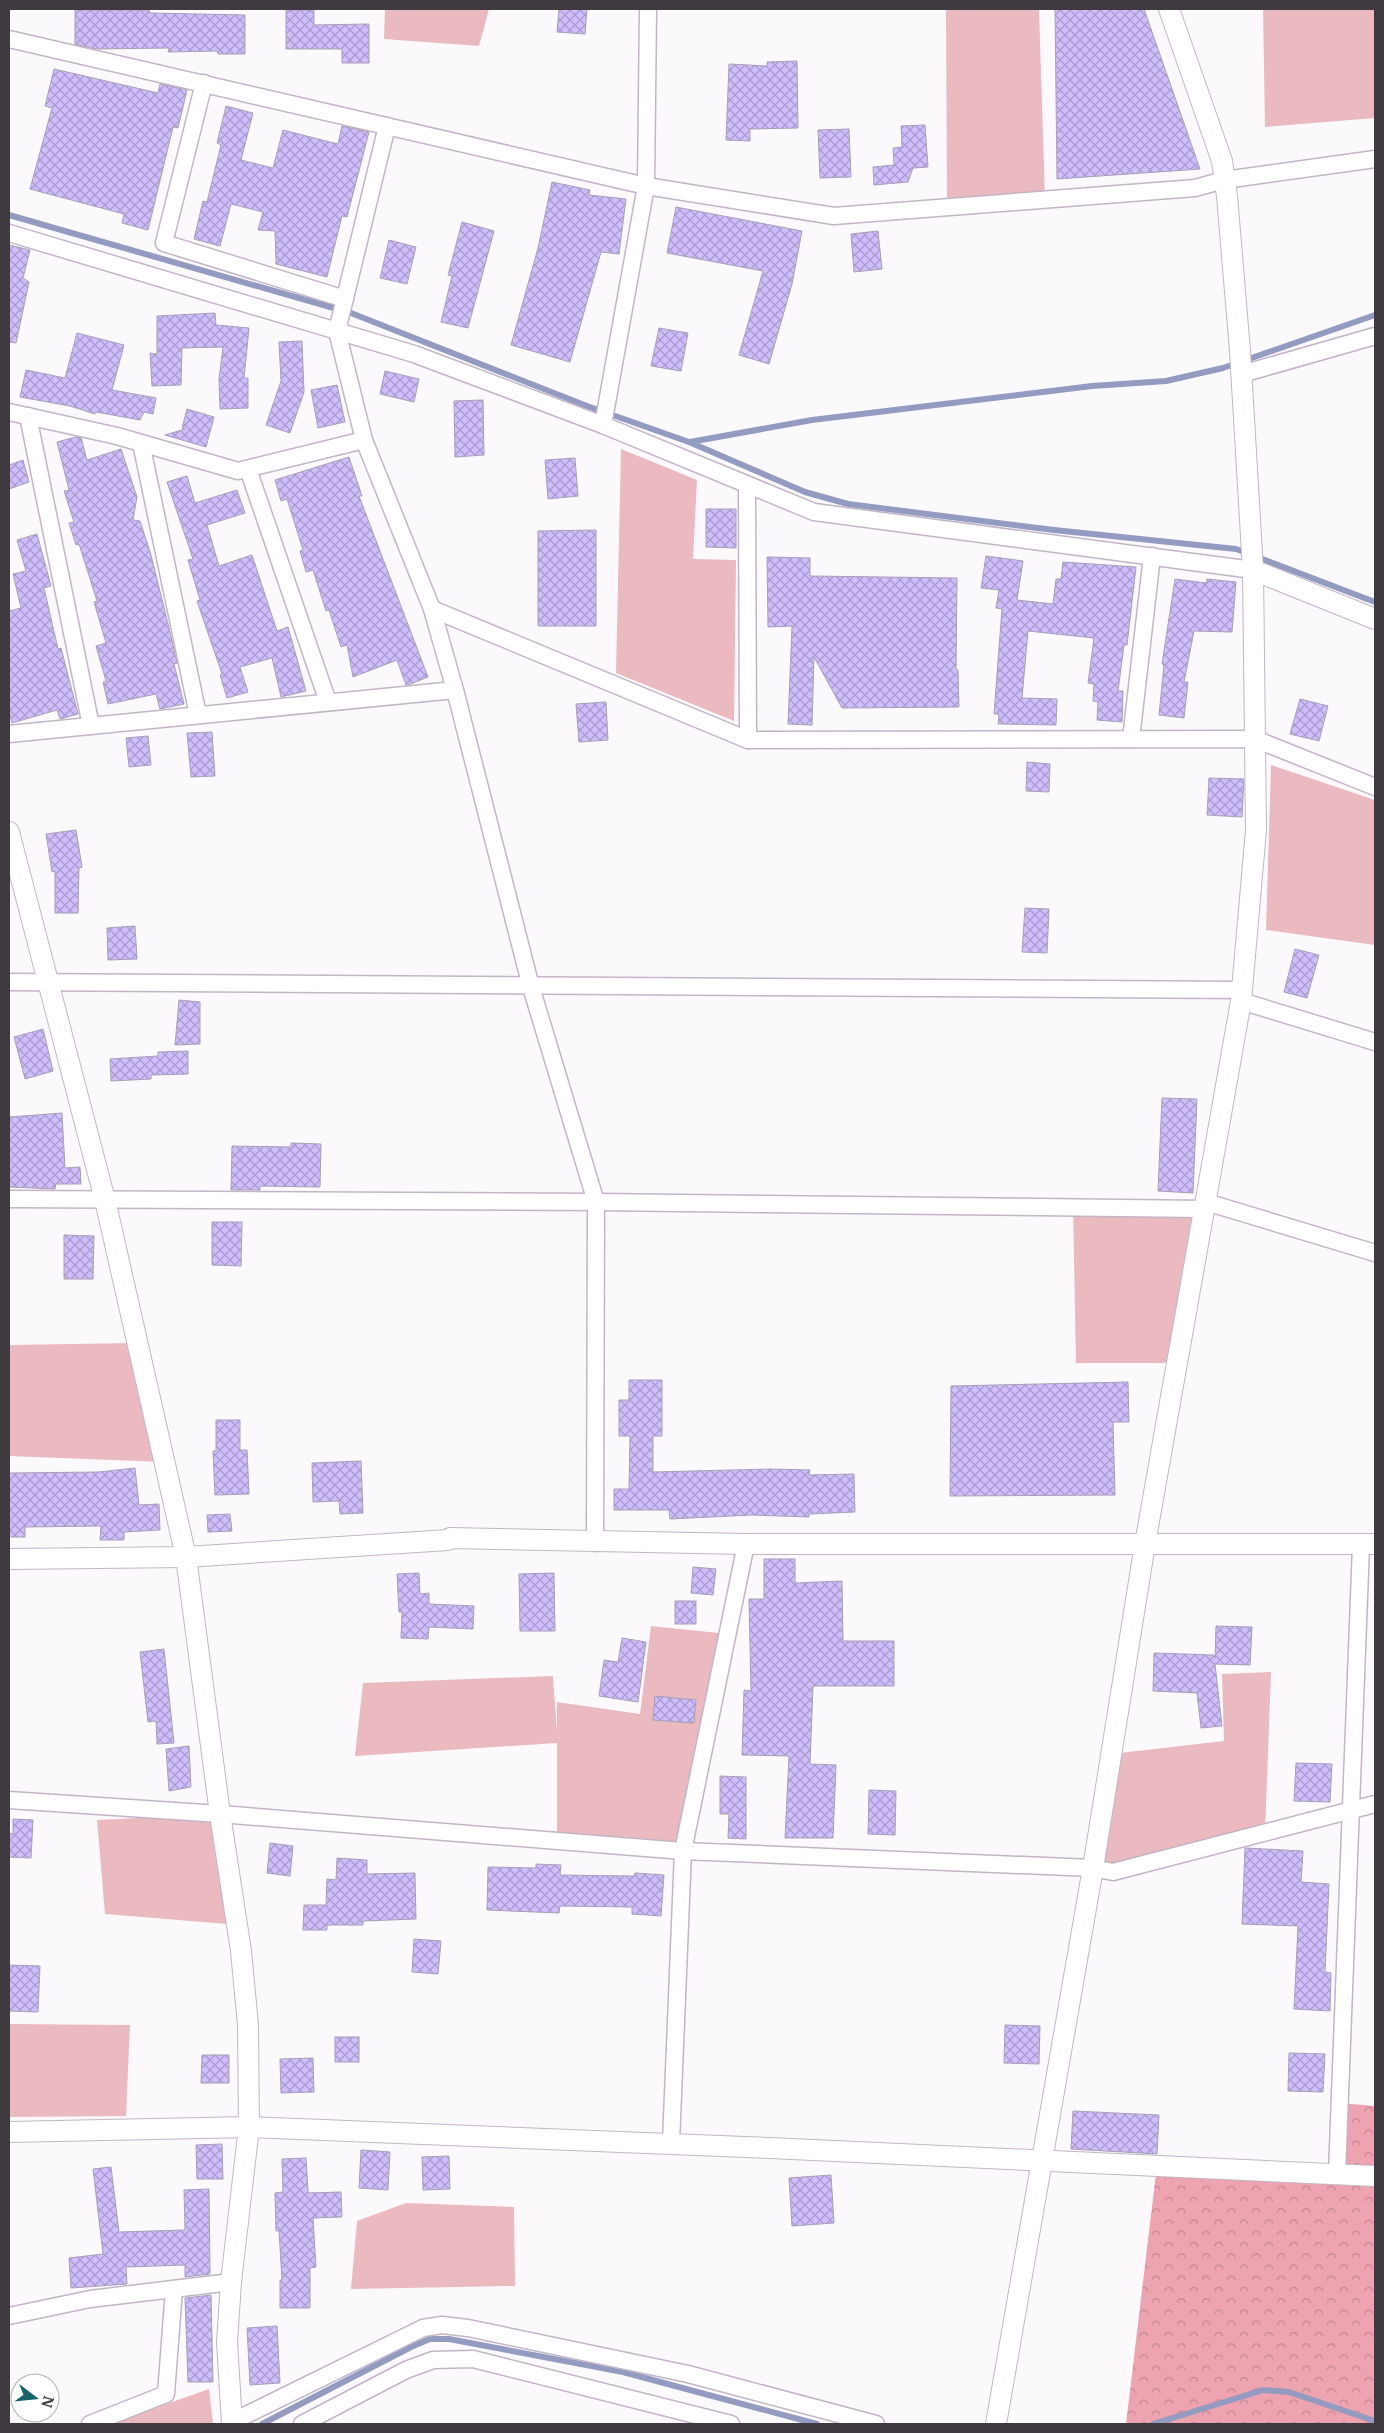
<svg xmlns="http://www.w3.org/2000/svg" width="1384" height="2433" font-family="Merriweather,serif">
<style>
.grass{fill:#ebb9c0}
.forest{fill:url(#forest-crowns)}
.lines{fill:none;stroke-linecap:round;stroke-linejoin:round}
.stream{stroke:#949bc0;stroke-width:6}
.building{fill:url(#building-cross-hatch);stroke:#a5a0b4}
.minor-casing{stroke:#c3b5c6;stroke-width:19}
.tertiary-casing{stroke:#c3b5c6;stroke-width:22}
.minor{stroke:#fff;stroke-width:16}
.tertiary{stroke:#fff;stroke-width:20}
</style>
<defs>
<pattern id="forest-crowns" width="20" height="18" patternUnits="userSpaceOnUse" patternTransform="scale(1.25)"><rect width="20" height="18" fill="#eea3b0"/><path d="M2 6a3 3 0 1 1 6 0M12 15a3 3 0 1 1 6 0" fill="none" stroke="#c28691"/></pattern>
<pattern id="building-cross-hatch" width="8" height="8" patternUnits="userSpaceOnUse" patternTransform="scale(1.25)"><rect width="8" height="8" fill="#cfbdfd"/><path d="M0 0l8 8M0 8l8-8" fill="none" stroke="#a99bce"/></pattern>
</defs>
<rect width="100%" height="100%" fill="#fcf9fd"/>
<g class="grass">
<path d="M385,9h104l-10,37 -95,-7z"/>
<path d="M946,9h93l6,191 -98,7z"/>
<path d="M1263,9h112v109l-110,9z"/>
<path d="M621,449l76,31 -4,79 43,1 -2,161 -118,-48z"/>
<path d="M1271,765l104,35v145l-109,-15z"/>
<path d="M1073,1207l132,2 -28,154h-101z"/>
<path d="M137,1343l27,119 -155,-6v-111z"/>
<path d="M651,1626l77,8 -45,217 -126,-10v-98l-202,13 8,-73 190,-7 4,56v-30l83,12z"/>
<path d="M1271,1672l-6,160 -168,36 14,-114 113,-13 -2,-67z"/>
<path d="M220,1814l7,110 -122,-10 -8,-94z"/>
<path d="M9,2024l121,1 -4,91 -117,1z"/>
<path d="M406,2203l108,4 1,79 -164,3 6,-68z"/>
<path d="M209,2389l4,35h-103z"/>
</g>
<g class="forest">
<path d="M1339,2103l36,3v70l-38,-3z"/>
<path d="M1157,2165l218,12v247h-249z"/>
</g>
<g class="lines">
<g class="stream">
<path d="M9,215l342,98 236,93 102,36 116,50 43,12 206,26 182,19 139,53"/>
<path d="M690,442l122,-22 280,-34 74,-5 57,-13 152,-53"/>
<path d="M262,2424l149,-77 19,-8h19l174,33 194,52"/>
<path d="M1153,2424l110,-34 26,2 86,29"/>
</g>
</g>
<g class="building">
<path d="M559,9h28l-2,25 -28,-2z"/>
<path d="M1055,9h89l56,160 -143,10z"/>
<path d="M75,10h74l1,3 95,2v39h-27l-1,-3 -49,1 1,-4 -73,1 -21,-5z"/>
<path d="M286,10h28v15l55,-1v39h-27v-14h-56z"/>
<path d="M797,61l1,67 -48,1v12l-24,-1 3,-76 38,2v-4z"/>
<path d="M54,69l104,24 2,-9 27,6 -9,38 -5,-1 -25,103 -26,-7 2,-9 -94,-25 22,-81 -7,-2z"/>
<path d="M226,106l27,7 -12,47 32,8 10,-38 55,14 4,-18 27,6 -22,85 -5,-1 -15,61 -51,-13 -1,-33 -17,-1 5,-18 -32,-8 -11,42 -26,-7 9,-38 4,1 14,-57 -4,-2z"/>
<path d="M925,125l3,42 -15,1 -5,14 -34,3 -1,-18 21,-2 -1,-17 9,-1 -1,-21z"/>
<path d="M849,129l2,48 -31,1 -2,-48z"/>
<path d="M552,182l38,8 -1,5 37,4 -7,55 -18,-2 -31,110 -59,-17 27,-97z"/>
<path d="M676,207l126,24 -10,53 -23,80 -30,-9 24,-84 -96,-18z"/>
<path d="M462,222l32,9 -26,97 -27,-6 11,-46 -4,-1z"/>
<path d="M878,231l4,38 -28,3 -3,-38z"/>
<path d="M389,240l27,7 -9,37 -27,-6z"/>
<path d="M9,245l21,5 -7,28 6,4 -13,61 -7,-1z"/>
<path d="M215,313l1,12 33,3 -5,50h4v30l-28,1 -1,-30 4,-32 -41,1 -1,37 -29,1 -2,-33 7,1v-38z"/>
<path d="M659,328l29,5 -7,38 -30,-5z"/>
<path d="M77,333l47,12 -12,45 44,8 -3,16 -9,-2 -4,8 -44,-8 -1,2 -25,-8 -50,-9 6,-27 39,8z"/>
<path d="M302,341l2,51 -14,41 -24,-8 15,-44 -2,-39z"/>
<path d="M385,371l34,8 -5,23 -34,-8z"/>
<path d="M337,385l8,37 -27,6 -7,-38z"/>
<path d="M483,400l1,55 -29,2 -1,-56z"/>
<path d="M187,409l27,8 -8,30 -41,-12 20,-6 -3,-1z"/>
<path d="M76,437l5,1 6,22 34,-11 16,48 -4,23 7,1 11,34 19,77 7,31 -3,1 10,40 -24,5 -4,-15 -48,10 -5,-22 3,-1 -10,-35 10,-3 -12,-41 3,-1 -18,-57 -3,1 -7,-22 5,-1 -10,-31 5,-1 -12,-48z"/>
<path d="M349,457l13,39h-3l69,181 -20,8h-2l-9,-25 -44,17 -6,-32 -6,2 -12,-37 -3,1 -13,-41 -7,2 -6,-21 3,-1 -16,-51 -6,2 -6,-21z"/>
<path d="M575,458l3,38 -30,3 -3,-39z"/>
<path d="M23,460l6,22 -20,7v-24z"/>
<path d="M187,476l8,27 42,-13 8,23 -38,12 12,41 33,-11 25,76 11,-4 18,64 -25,6 -9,-39 -32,9 8,25 -21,6 -7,-23 2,-1 -25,-73 3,-1 -12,-40 5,-1 -26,-77z"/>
<path d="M706,509h30v39l-30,-1z"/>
<path d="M596,530v96h-58v-95z"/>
<path d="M37,534l14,52 -7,2 14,61 3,-1 17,66 -18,5 -3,-9 -45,13 -3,-12v-100l12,-3 -8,-34 13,-3 -9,-31z"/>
<path d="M986,556l37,5 -6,39 36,4 3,-25h5l2,-17 73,5 -9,78h-3l-6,46h5l-1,31 -25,-2 1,-18 -5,-1 1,-17 -6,-1 6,-45 -66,-7 -6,67 35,1 -1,26 -58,-1 1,-10h-5l8,-105 -6,-1 3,-18 -18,-2z"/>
<path d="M767,557l43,1v18l147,2 -1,91 2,1 1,37 -117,1 -28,-51 -2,68 -24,-1 4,-98 -24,1z"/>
<path d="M1175,579l31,4 1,-4 29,3 -4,50 -38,-1 -10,51h4l-4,36 -25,-3 5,-50 -2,-1z"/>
<path d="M1300,699l28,7 -9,35 -29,-7z"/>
<path d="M606,702l2,38 -29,2 -3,-38z"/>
<path d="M212,732l3,44 -24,1 -4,-44z"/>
<path d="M148,736l3,29 -22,2 -3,-29z"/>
<path d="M1027,762l23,2 -1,28 -23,-1z"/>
<path d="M1209,778l35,1 -2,38 -35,-2z"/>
<path d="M76,830l6,37 -3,1 -1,45h-23v-42l-3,1 -6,-38z"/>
<path d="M1025,908l24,1 -2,44 -25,-1z"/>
<path d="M135,926l2,33 -29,1 -1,-32z"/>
<path d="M1295,949l24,6 -12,43 -23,-6z"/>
<path d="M179,1000l21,2v42l-25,1z"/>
<path d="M43,1029l10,42 -28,8 -11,-42z"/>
<path d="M188,1051v23l-37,1v4l-40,2 -1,-22 48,-3v-4z"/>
<path d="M1162,1098l35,1 -4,94 -35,-2z"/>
<path d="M62,1113l3,55 15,-1 1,17h-25l-1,5 -46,-2v-70z"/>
<path d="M291,1143l30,1 -1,43 -60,-1v4h-29l1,-44 59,1z"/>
<path d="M212,1222h30l-1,44 -29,-1z"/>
<path d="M64,1235l30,1 -1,43h-29z"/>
<path d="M629,1380h33v56h-9v36l118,-3 39,1 -1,5 45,-1 1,38 -46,2v3l-57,-2 -82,4 -1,-9h-55v-21h15l1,-53h-11v-36h10z"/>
<path d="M1128,1382l1,40h-16l2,73 -165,1 1,-110z"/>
<path d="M216,1420h24v30h7l2,44 -34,1 -2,-44h3z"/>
<path d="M361,1461l2,52 -23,1 -1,-13 -26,1 -1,-39z"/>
<path d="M135,1468l4,37 20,-1 1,26 -36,2v8h-24l1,-14 -76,1v10h-16v-64l90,-1z"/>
<path d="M230,1514l2,17 -24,1 -1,-17z"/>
<path d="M764,1559h31v24l47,-2 1,60h51v45h-81l-3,78 26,1 -3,73h-48l4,-82 -47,-1 2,-65 7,1 -2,-92h15z"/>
<path d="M693,1567l23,2 -3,26 -22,-2z"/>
<path d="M419,1573l1,21 9,-1v11l45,2 -1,23 -44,-2 -1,12 -27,-1 1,-26h-3l-2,-38z"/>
<path d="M554,1573l1,58h-35l-1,-57z"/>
<rect x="675" y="1601" width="21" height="23"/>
<path d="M1216,1626l36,1 -2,38 -35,-1 7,62 -21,2 -4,-35 -44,-2 1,-38 60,2 1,3z"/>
<path d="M622,1638l24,4 -8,60 -39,-6 5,-36 14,2z"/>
<path d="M164,1649l10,94 -17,1 -1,-23 -8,1 -8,-70z"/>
<path d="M655,1696l41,4 -2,23 -41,-3z"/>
<path d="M189,1746l2,41 -22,4 -3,-42z"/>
<path d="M1296,1763l36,1 -2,38 -36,-1z"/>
<path d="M720,1776l26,1v62l-18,-1 1,-24h-9z"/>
<path d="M869,1790l27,1 -1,44 -27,-1z"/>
<path d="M13,1819l20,1 -2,38 -22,-1v-24l4,1z"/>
<path d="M270,1843l23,3 -3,30 -23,-3z"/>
<path d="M1245,1848l58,3 -2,31 28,2 -4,88 6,1 -1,38 -36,-2 4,-83 -56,-2z"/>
<path d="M337,1858l30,2v14l48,-1 1,46 -53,2v4h-36v5h-24l1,-25h22l1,-26 9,1z"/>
<path d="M536,1864l25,1 -1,10 74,1 1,-3 29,2 -3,41 -29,-2v-7l-72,-1 -1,7 -72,-3 1,-43 48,1z"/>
<path d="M414,1939l27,2 -3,33 -26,-2z"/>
<path d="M9,1965l31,1 -2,46 -29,-1z"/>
<path d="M1005,2025l35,1 -1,38 -35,-1z"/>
<rect x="335" y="2037" width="24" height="25"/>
<path d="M1289,2053l36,1 -2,38 -35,-1z"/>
<path d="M202,2055h27v28h-28z"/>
<path d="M313,2058l1,34 -33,1 -1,-34z"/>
<path d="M1073,2111l86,4 -2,39 -86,-5z"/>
<path d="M222,2144l1,35h-26l-1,-34z"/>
<path d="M361,2150l29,2 -2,38 -29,-2z"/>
<path d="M449,2156l1,33 -27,1 -1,-33z"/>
<path d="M306,2158l2,33 1,2 32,-1 1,25 -29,1 3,49 -6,1v40h-30v-28h2l-3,-49h-3l-1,-38 8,-1 -1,-33z"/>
<path d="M111,2167l8,65 66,-2 -1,-40 25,-1 1,85 -25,3v-12l-59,2 1,17 -56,4 -2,-30 34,-4 -10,-85z"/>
<path d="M831,2175l3,48 -42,3 -3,-48z"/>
<path d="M211,2295l2,87h-25l-3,-84z"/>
<path d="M277,2326l3,57 -30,2 -3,-57z"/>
</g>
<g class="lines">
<g class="minor-casing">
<g id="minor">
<path d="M9,39l637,147 188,30 361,-28 29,-8 151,-21"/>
<path d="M204,83l-40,160 181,56"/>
<path d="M387,126l-50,205 27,109 68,169 23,81 76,297 65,215 -1,341"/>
<path d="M9,233l405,121 189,71 211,87 439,58"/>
<path d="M1242,374l133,-38"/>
<path d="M9,412l108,24 121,35 126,-31"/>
<path d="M28,416l63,310"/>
<path d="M603,425l43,-239 2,-177"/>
<path d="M141,443l57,272"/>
<path d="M248,469l80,233"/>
<path d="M747,485l1,255"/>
<path d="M432,609l316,131 507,-1 120,48"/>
<path d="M9,734l446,-44"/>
<path d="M1131,739l21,-183"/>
<path d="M9,982l1234,8"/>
<path d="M1241,1001l134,41"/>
<path d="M9,1199l587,3 609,7"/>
<path d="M1206,1202l169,51"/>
<path d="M9,1800l211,14 463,37 410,17 20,4 262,-68"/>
<path d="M671,2143l12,-292 63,-307"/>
<path d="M1337,2173l24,-628"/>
<path d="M9,2316l81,-17 141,-17"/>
<path d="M232,2422l191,-94 19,-3 26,3 220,46 188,50"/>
<path d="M90,2424l76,-30 8,-105"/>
<path d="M302,2424l104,-54 27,-10 40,-1 258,65"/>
</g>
</g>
<g class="tertiary-casing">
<g id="tertiary">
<path d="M1253,570l122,49"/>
<path d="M9,832l96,368 81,357 34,257 21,137 7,74 1,102 -18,155 -4,60 5,82"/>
<path d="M9,1559l177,-2 262,-17 2,-2 296,6h629"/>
<path d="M9,2132l240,-5 521,21 605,28"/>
<path d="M996,2424l97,-556 52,-324 96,-543 15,-171 -3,-260 -13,-219 -13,-155 -5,-35 -53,-152"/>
</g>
</g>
<use href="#minor" class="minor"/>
<use href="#tertiary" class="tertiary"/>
</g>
<rect width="1384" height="2433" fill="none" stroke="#3f3940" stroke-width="20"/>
<g transform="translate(35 2398) rotate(106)"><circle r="24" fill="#ffffff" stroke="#b2b0b3"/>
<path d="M0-4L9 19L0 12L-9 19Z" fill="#17656b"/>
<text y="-8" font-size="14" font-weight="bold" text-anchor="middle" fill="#3f3940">N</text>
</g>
</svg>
